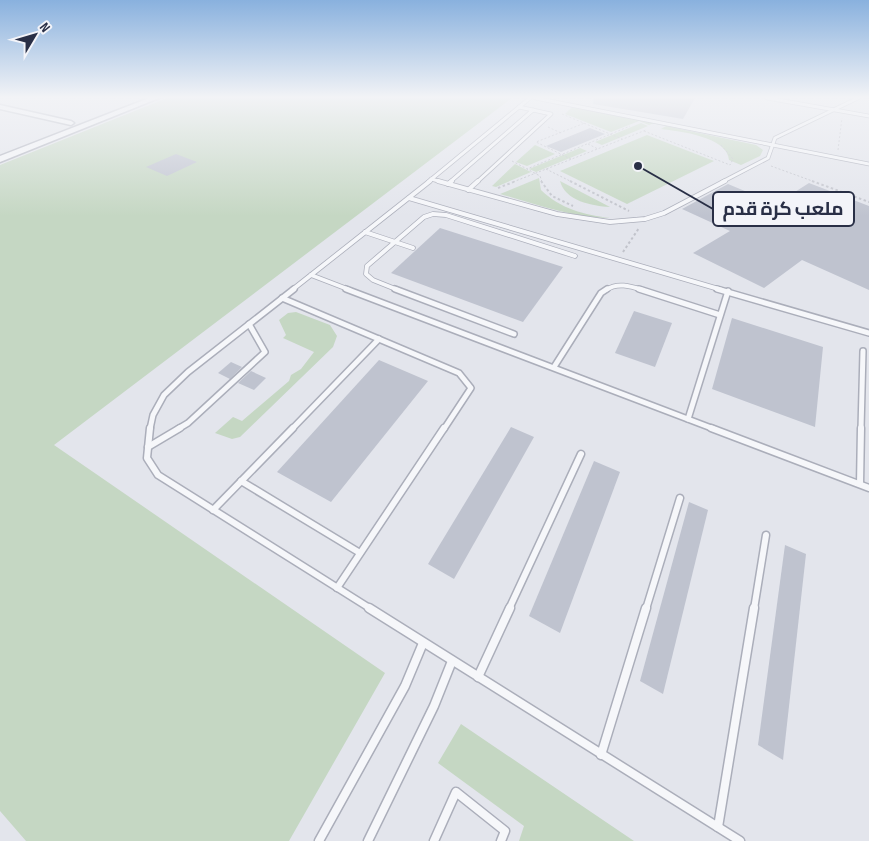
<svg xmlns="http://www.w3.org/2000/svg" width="869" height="841" font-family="'Sofia Sans Condensed',Cairo,sans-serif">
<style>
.green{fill:#c5d7c3}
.building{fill:#bfc3cf}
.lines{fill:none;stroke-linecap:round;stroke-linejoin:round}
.service-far4-casing{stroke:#abaeba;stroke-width:4.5}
.service-far3-casing{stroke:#abaeba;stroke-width:5.5}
.service-far2-casing{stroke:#abaeba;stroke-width:8}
.service-far1-casing{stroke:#abaeba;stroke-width:9}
.service-casing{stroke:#abaeba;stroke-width:11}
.minor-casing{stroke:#abaeba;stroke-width:3}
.tertiary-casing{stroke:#abaeba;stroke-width:3}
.path-far1{stroke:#c1c3cb;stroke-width:1;stroke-dasharray:2 2;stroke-linecap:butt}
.path{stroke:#c1c3cb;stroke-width:2;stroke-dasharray:2.5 2.5;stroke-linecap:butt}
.service-far4{stroke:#f6f7fa;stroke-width:3}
.service-far3{stroke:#f6f7fa;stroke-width:4}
.service-far2{stroke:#f6f7fa;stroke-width:5}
.service-far1{stroke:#f6f7fa;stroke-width:6}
.service{stroke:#f6f7fa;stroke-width:8}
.minor{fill:#f6f7fa;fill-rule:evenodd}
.tertiary{fill:#f6f7fa;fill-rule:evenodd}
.leader{fill:none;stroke:#292f46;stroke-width:2}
.callout-dot{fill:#292f46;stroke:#f3f4f9;stroke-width:2}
.callout{fill:#f3f4f9;stroke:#292f46;stroke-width:2}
.callout-label{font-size:19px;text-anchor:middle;font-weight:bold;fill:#292f46}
</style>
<rect width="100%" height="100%" fill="#e3e5ec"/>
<g class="green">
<path d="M167,98h345l-458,347 331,228 -96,168h-263l-26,-30v-646z"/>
<path d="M572,107l82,16 -5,2 -10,-4 -28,11 -46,-18z"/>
<path d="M641,123l7,3 -46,19 -7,-3z"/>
<path d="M666,126l90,19 7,5 -3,6 -19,9 -12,-5c-1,-23 -50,-29 -68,-31z"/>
<path d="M647,135l67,26 -87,43 -67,-33z"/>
<path d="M535,145l20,9 -28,12 -11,-4z"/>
<path d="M580,148l7,3 -51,21 -7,-3z"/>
<path d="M515,164l16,8 -35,15 -4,-1z"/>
<path d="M539,178l2,12c20,19 43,25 70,28 -38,0 -75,-14 -111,-24z"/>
<path d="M560,181l50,26c-18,-1 -45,-6 -50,-26z"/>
<path d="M296,312l34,13 7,11 -4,11 -93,90 -8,2 -17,-6 18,-16 9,4 47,-40 2,-6 10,-6 13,-17 -31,-14 3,-3 -7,-15 9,-7z"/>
<path d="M461,724l173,117h-115l5,-15 -86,-63z"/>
</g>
<g class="building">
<path d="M594,98h101l-12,21 -90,-15z"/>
<path d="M590,128l15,6 -44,18 -15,-6z"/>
<path d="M176,154l21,8 -30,14 -21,-9z"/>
<path d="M809,183l60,23v84l-67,-30 -38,28 -71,-35 37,-22 -48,-22 46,-25 48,20z"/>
<path d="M440,228l123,39 -40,55 -132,-49z"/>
<path d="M634,311l38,12 -17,44 -40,-14z"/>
<path d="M732,318l91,29 -8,80 -103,-38z"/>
<path d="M379,360l49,21 -97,121 -54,-30z"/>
<path d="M231,362l11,5 -12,12 -12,-6z"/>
<path d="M251,371l15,7 -12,12 -16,-7z"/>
<path d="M511,427l23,10 -80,142 -26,-15z"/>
<path d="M594,461l26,11 -60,161 -31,-17z"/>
<path d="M689,502l19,8 -45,184 -23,-13z"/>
<path d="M785,545l21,9 -23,206 -25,-15z"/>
</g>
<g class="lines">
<g class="service-far4-casing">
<g id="service-far4">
<path d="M535,98l334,66"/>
<path d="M767,98l102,18"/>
<path d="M431,179l11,3"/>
<path d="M428,182l102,-84"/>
<path d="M450,182l83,-72"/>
<path d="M477,182l74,-68 -32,-7"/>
<path d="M722,182l46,-24 7,-20 83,-40"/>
</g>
</g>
<g class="service-far3-casing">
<g id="service-far3">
<path d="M438,181l119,33 53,8 35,-3 19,-6 61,-32"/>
<path d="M448,184l4,-3"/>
<path d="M468,190l10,-9"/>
<path d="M409,198l313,92"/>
<path d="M365,232l48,16"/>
<path d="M311,275l39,15"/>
<path d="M292,290l138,-109"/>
<path d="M398,290l-25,-10 -7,-6 1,-8 57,-49 9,-3 13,1 129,41"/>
<path d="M606,290c11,-8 24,-4 37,0"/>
</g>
</g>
<g class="service-far2-casing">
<g id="service-far2">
<path d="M346,289l368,140"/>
<path d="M395,289l119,45"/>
<path d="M639,289l81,26"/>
<path d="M717,289l152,44"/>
<path d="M282,298l177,75 12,15 -27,41"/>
<path d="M554,367l47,-74 6,-4"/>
<path d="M688,419l40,-128"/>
<path d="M150,429l3,-14 11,-20 24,-23 106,-83"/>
<path d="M178,429l10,-6 77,-71 -16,-28"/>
<path d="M292,429l87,-90"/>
<path d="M861,429l2,-78"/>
</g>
</g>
<g class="service-far1-casing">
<g id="service-far1">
<path d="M150,428l-3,30 11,17 213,134"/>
<path d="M711,428l158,60"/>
<path d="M148,447l32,-19"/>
<path d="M241,481l119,72"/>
<path d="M860,484l1,-56"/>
<path d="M213,510l80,-82"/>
<path d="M337,588l107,-160"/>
<path d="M509,609l72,-155"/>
<path d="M646,609l34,-111"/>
<path d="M754,609l12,-74"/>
</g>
</g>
<g class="service-casing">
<g id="service">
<path d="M369,608l371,233"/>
<path d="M478,677l32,-69"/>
<path d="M601,755l45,-147"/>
<path d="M718,827l36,-219"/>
<path d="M319,841l86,-155 18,-43"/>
<path d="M368,841l66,-135 18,-45"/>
<path d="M434,841l22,-49 49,39 -4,10"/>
</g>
</g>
<g class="minor-casing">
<path id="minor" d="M0,105l71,16 3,2 -3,2 -71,-16z"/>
</g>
<g class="tertiary-casing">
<path id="tertiary" d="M149,98h10l-159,64v-6z"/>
</g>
<g class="path-far1">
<path d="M562,114l60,25"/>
<path d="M548,127l13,6"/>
<path d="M644,131l86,34"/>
<path d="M588,144l10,5"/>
<path d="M721,145l12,14 -3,6"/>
<path d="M838,150l4,-32"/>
<path d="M571,159l-35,-17 49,-19"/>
<path d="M512,161l15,8"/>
<path d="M771,166l44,16"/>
<path d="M546,169l26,13"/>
<path d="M513,182l133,-52"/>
<path d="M542,182l-2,-6 -13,-7 103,-43"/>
</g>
<g class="path">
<path d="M541,181l11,15 21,10"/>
<path d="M570,181l59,30"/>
<path d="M812,181l57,21"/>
<path d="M498,188l18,-7"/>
<path d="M623,252l16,-24"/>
</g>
<use href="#service-far4" class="service-far4"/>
<use href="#service-far3" class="service-far3"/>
<use href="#service-far2" class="service-far2"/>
<use href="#service-far1" class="service-far1"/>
<use href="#service" class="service"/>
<use href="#minor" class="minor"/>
<use href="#tertiary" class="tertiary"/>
</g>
<linearGradient id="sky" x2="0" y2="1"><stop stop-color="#89b1de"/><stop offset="0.45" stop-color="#f2f3f6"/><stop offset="1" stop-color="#f2f3f6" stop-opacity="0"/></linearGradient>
<rect width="869" height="216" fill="url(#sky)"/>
<path class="leader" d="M638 166L713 209"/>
<circle class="callout-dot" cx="638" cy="166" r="5"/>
<rect class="callout" x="713" y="192" width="141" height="34" rx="5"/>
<g class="callout-label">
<text x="783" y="215">ملعب كرة قدم</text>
</g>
<g transform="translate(35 35) rotate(52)" stroke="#f3f4f9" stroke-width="4" paint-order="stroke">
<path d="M0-4L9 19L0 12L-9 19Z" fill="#292f46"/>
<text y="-8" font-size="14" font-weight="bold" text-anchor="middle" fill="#292f46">N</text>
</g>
</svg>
